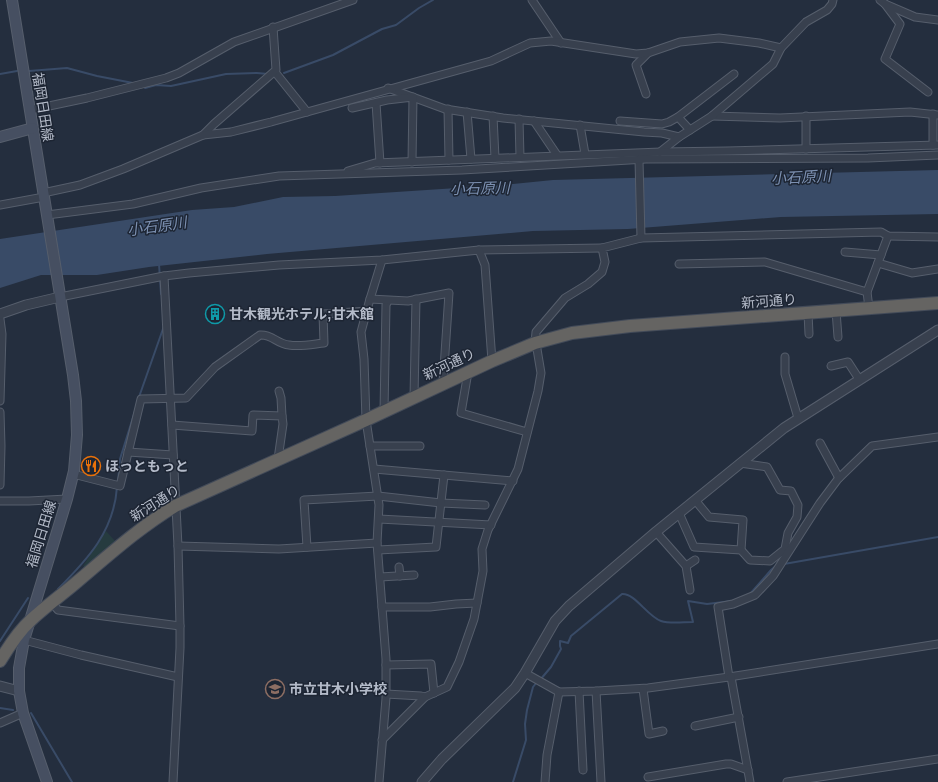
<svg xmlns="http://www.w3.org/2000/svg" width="938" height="782" font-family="Helvetica,'Noto Sans JP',sans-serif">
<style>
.green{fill:#263b3f}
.water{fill:#394b67}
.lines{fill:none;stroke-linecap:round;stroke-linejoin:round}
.stream{stroke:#394b67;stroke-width:2}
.minor-casing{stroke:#565e6c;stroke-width:9}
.tertiary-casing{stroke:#565e6c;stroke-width:11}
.secondary-casing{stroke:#565e6c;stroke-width:12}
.trunk-casing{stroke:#434b59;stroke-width:14}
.minor{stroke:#38404e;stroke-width:7}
.tertiary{stroke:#38404e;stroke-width:9}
.secondary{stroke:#464f61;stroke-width:10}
.trunk{stroke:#656462;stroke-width:12}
.labels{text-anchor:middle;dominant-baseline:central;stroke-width:3;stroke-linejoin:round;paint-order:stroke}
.street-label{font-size:14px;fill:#b4bbc9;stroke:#1d2533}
.poi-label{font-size:14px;font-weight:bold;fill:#b4bbc9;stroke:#1d2533;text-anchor:start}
.water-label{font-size:15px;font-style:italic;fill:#7c90b1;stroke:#1d2533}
</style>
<rect width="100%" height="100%" fill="#242e3e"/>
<path class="green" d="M106,531l9,10 -30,26 -2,-1z"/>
<path class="water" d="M938,170v44l-157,3 -153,12 -95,2 -266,23 -118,13 -52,8h-56l-41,13v-49l192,-29 42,-3 49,-10 52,-1 168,-11 50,-5z"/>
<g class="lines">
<g class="stream">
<path d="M29,71l38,-3 30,8 36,7"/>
<path d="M284,73l49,-18 49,-26 14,-4 23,-17 14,-8"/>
<path d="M0,74l17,-3"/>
<path d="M145,88l11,-3 15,1 55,-12 31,-1 11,1"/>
<path d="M159,264l2,30"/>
<path d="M139,397l25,-71"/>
<path d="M118,482l2,-23 15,-48"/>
<path d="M784,564l154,-27"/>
<path d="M58,589c30,-30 56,-58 59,-102"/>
<path d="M750,594l21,-24 6,-5"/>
<path d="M0,641l28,-43"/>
<path d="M540,680l11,-13 10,-18 -1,-3v-5l8,2 3,-7 51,-42c13,-1 25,22 39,27 9,3 22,1 32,1l-5,-21 19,3 25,-3"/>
<path d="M0,708l13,2"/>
<path d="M31,713l41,69"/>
<path d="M513,782l13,-42 -1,-16 2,-14 6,-23 4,-5"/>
</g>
<g class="minor-casing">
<g id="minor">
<path d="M532,0l29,43"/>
<path d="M880,0l5,4 30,13 23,3"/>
<path d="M885,4l15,20 -15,35 43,33"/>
<path d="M275,72l32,40"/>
<path d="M388,88l57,21 58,9 141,14 18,1 17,4"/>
<path d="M646,94l-10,-29 12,-12"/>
<path d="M376,103l4,60"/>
<path d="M352,108l35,-8 26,-3 -1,65"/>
<path d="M448,109l1,51"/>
<path d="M30,110l57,-12 79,-20 13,-5 55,-31 119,-42"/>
<path d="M467,112l4,47"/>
<path d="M933,114v31"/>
<path d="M493,116l2,42"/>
<path d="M712,116l68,2 130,-6 28,3"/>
<path d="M519,119l1,38"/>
<path d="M534,121l23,34"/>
<path d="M620,121l42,3 7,-2 9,-5"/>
<path d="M580,125l5,29"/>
<path d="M690,130l-12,-13 56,-43"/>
<path d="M203,135l11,-11 62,-54 -3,-43"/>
<path d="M806,149v-33"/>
<path d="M660,152l19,-15 33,-21 61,-52 8,-16 25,-26 21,-12 5,-6 1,-4"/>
<path d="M639,160l2,78"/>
<path d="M348,171l27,-8 286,-11 66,-1 211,-6"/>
<path d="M43,193l37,-8 43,-16 80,-34 28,-3 40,-10 220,-61 39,-18 21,-2 85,13 12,-1 32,-11 39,-4 40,5 22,5"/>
<path d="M0,205l44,-8"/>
<path d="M47,215l86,-11 68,-16 78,-12 183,-6 184,-11 222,-1 70,-3"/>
<path d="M479,250l123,-2"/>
<path d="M845,252l36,3"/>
<path d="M878,263l34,10 26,-4"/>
<path d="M679,264l86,-2 102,30"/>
<path d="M164,276l14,270 2,80v22l-7,134"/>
<path d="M60,297l104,-21 25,-3 90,-8 103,-5 97,-10 6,15 7,96"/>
<path d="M370,299l12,-39"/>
<path d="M869,308l-2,-16 21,-56"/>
<path d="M836,311l2,26"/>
<path d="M808,313l1,21"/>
<path d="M0,319l2,15 -2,67"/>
<path d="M785,357v17l13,44"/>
<path d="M831,366l17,-4 11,17"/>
<path d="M468,372l-7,41 66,19"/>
<path d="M279,391l2,7 1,18"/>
<path d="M414,397l2,-98"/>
<path d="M384,411l2,-106 2,-4"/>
<path d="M0,412l1,34 -1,39"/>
<path d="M172,425l80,6 1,-16 29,1 1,8 -5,35"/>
<path d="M820,443l19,35"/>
<path d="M370,446h50"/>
<path d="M128,452l45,3"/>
<path d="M374,469l139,12"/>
<path d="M73,474l47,12 21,-87 45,-1 29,-31 45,-32c12,-1 17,9 29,10 11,2 25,-1 35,-2l-1,-29 44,-3"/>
<path d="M695,500l14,17 34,3 -2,30"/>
<path d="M0,501h29l38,-2"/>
<path d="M679,513l15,34 47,3 9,10 20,1 15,-12 3,-16 9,-16 1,-12 -7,-14 -11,-1 -13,-23 -27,-4"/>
<path d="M379,519l112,6"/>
<path d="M656,532l30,34 4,24"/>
<path d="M178,546l101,3 98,-6"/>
<path d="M307,547l-3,-47 74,-4 63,7 44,2"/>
<path d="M378,550l58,-3 8,-72"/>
<path d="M686,566l9,-6"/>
<path d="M399,567l1,9"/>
<path d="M380,577l34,-2"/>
<path d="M52,603l6,7 122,16"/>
<path d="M382,607h48l26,-3 21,-1"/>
<path d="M24,640l57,15 97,22"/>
<path d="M386,665l45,-1 3,29"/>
<path d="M525,673l34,19 38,-1 51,-3 81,-11 209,-33"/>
<path d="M729,677l-11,-70 15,-3 22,-9 18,-19 47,-73 18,-24 34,-33 66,-9"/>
<path d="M731,677l19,105"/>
<path d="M643,689l6,45 14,-3"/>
<path d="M579,691l4,79"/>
<path d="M596,691l5,91"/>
<path d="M386,694l35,2 4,1"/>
<path d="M0,723l23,-10"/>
<path d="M695,726l44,-9"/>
<path d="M382,740l43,-43 22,-10 12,-25 15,-43 9,-48 -1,-22 6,-19 30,-61 20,-78 3,-18 -4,-24 -2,-6 1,-11 29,-34 23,-14 14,-12 3,-10 -3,-14 39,-10 240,-6 7,4 50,1"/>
<path d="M648,777l78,-13h5l17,6"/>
<path d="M379,782l7,-84v-39l-9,-116 2,-38 -13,-85 -2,-61 -3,-27 9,-33 38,2 41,-8 -6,90"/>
<path d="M545,782l2,-27 12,-63"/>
<path d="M787,782l151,-23"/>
</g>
</g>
<g class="tertiary-casing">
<g id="tertiary">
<path d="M0,314l26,-9 34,-8"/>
<path d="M0,686l19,5"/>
<path d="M422,782l20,-23 73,-71 10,-15 30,-52 14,-15 88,-75 127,-103 154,-98"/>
</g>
</g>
<g class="secondary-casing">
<g id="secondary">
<path d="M12,0l61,375 3,26 1,34 -3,36 -7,28 -43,141 -5,28v23l4,22 24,69"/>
<path d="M0,137l33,-9"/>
</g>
</g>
<g class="trunk-casing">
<path id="trunk" d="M0,661c9,-15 18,-29 31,-41 15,-14 32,-26 47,-39 32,-27 62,-54 97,-75l191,-86 126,-59 43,-18 37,-10 58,-7 308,-23"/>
</g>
<use href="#minor" class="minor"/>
<use href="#tertiary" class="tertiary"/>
<use href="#secondary" class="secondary"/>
<use href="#trunk" class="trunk"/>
</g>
<defs>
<g id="building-ring" transform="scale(1)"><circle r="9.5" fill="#1d2533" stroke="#0f9aa8" stroke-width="1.5"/><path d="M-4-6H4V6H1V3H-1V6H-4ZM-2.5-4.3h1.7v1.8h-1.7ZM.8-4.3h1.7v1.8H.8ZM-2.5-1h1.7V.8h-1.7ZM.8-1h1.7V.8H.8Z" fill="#0f9aa8"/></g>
<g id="restaurant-ring" transform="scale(1)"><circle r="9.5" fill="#1d2533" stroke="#e8710a" stroke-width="1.5"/><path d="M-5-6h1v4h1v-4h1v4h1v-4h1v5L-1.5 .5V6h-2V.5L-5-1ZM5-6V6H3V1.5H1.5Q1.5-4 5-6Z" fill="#e8710a"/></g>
<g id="school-ring" transform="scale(1)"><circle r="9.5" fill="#1d2533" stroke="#8d6e63" stroke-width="1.5"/><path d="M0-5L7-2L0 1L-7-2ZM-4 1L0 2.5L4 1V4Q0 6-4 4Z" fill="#8d6e63"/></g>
</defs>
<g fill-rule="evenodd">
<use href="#building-ring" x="215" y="314"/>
<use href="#restaurant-ring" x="91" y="466"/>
<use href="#school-ring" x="275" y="689"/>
</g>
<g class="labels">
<g class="street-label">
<text transform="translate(43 107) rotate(81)">福岡日田線</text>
<text transform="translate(769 301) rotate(-4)">新河通り</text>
<text transform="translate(449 364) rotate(-25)">新河通り</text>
<text transform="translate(155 503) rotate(-32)">新河通り</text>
<text transform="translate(41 534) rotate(-73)">福岡日田線</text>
</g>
<g class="poi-label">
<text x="229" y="314">甘木観光ホテル;甘木館</text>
<text x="105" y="466">ほっともっと</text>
<text x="289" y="689">市立甘木小学校</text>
</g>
<g class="water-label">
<text transform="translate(801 177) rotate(-3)">小石原川</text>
<text transform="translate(480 188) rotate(-1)">小石原川</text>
<text transform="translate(157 226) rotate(-8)">小石原川</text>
</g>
</g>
</svg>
